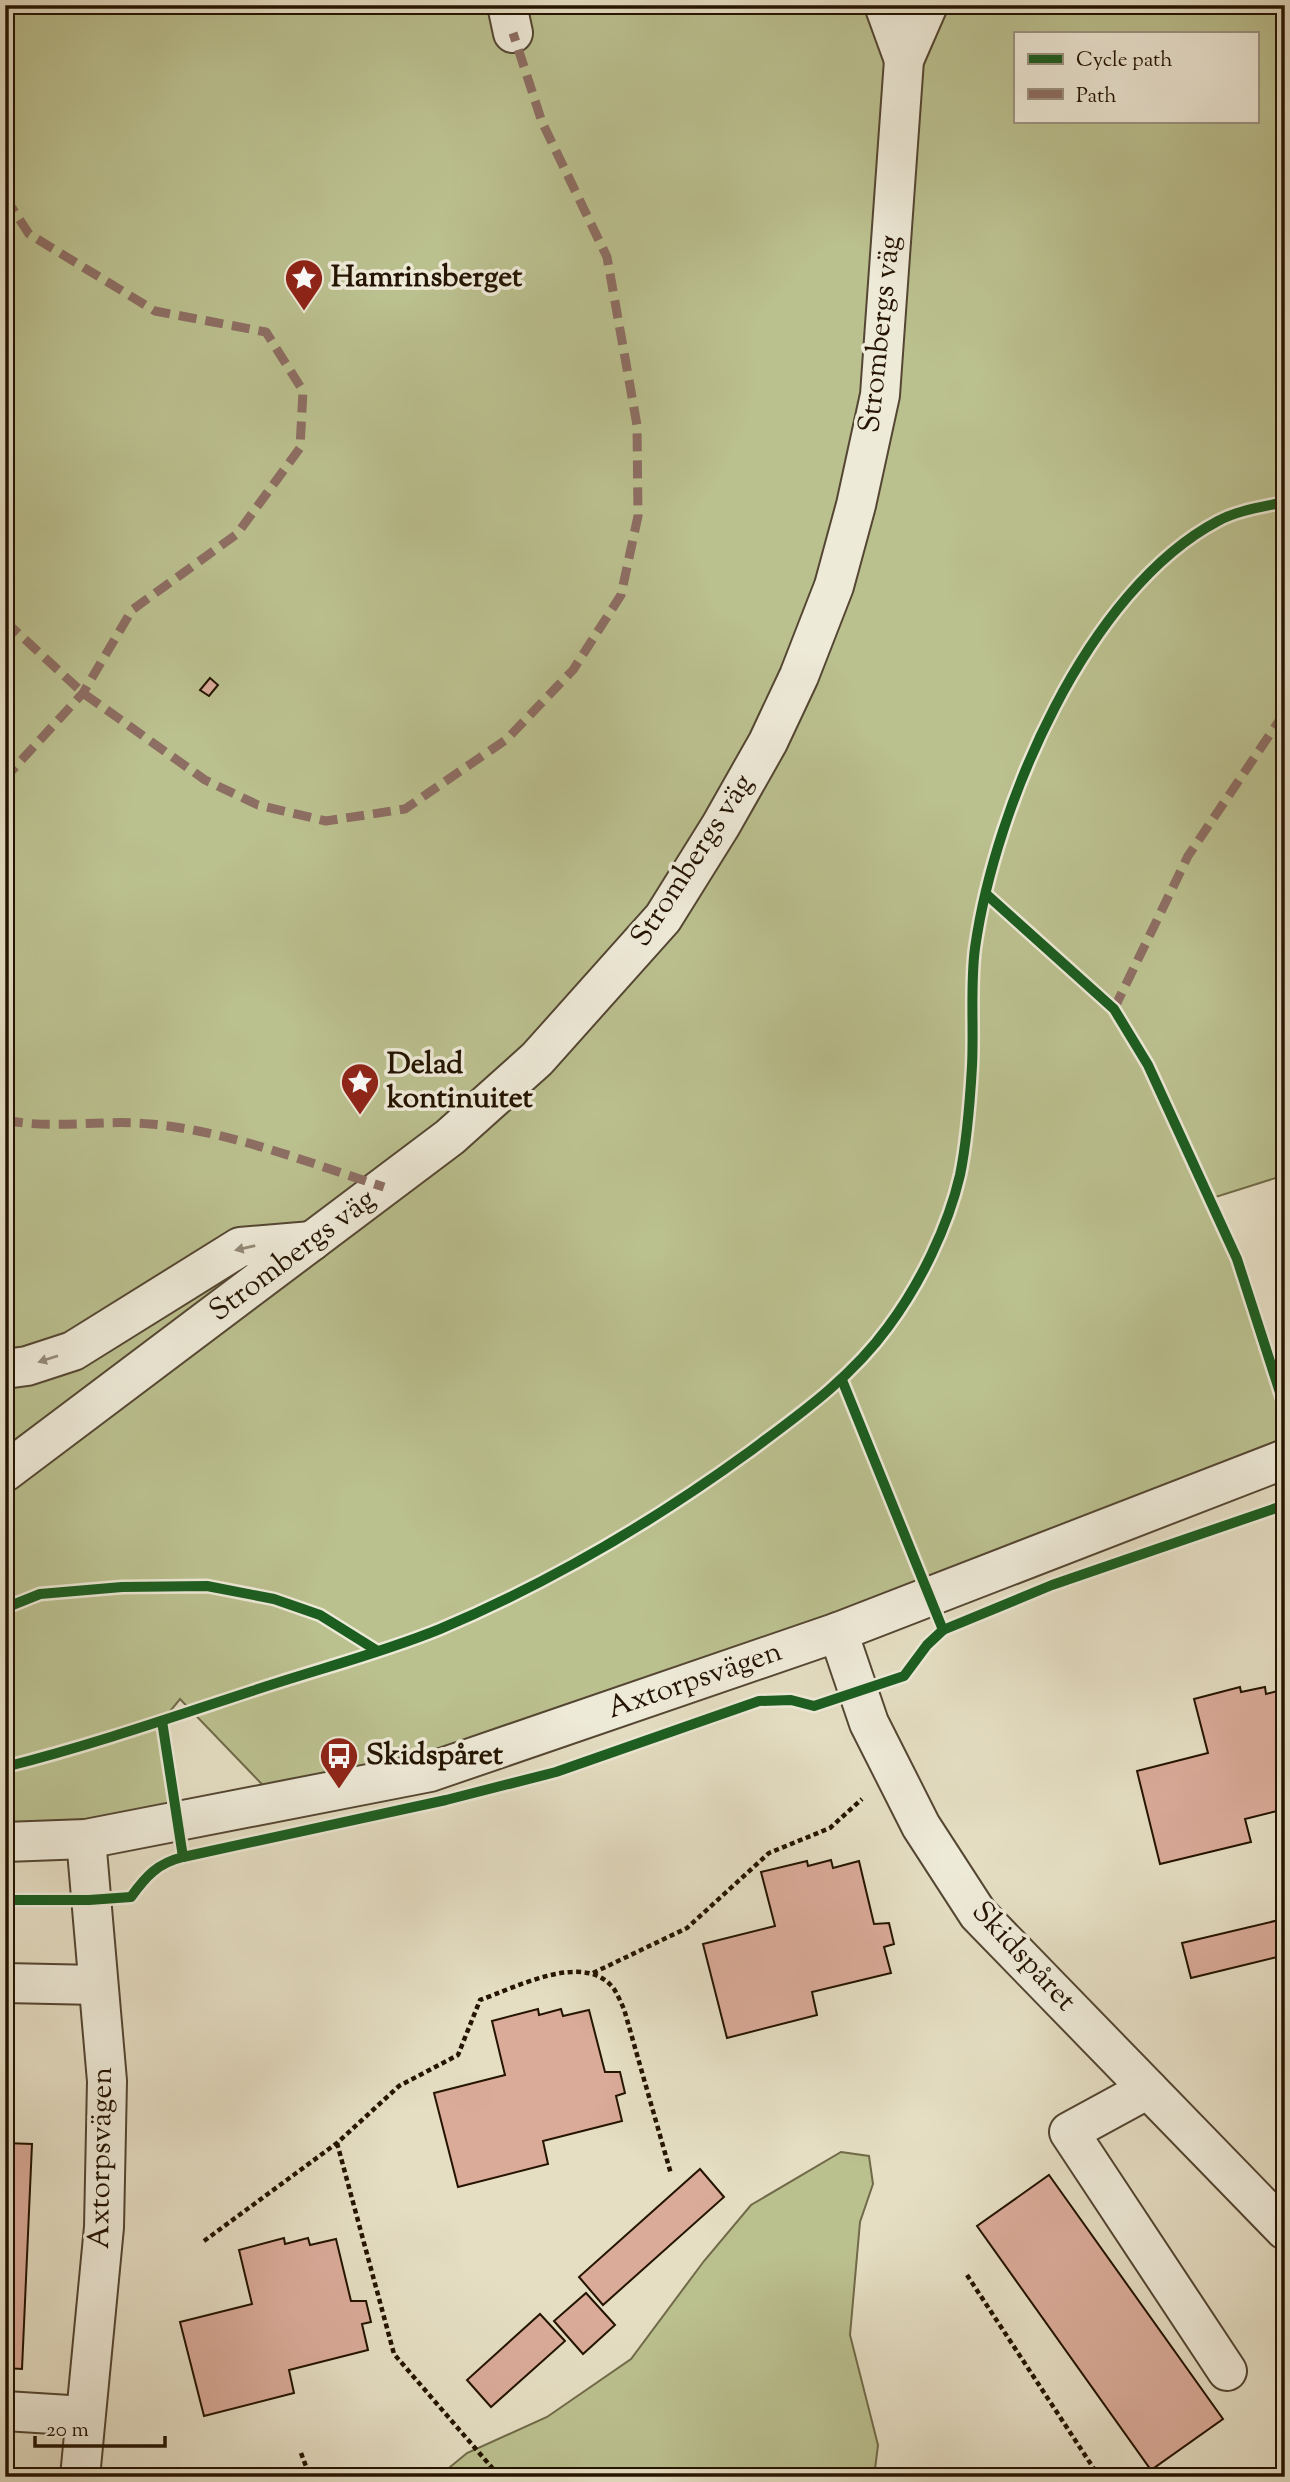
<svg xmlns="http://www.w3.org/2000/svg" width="1290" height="2482" font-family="'Sorts Mill Goudy',serif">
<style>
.green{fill:#bbc08f;stroke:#706a48;stroke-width:2;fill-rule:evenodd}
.building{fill:#daab99;stroke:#241401;stroke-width:2}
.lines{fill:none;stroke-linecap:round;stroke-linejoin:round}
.minor-casing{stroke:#544632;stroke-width:42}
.path{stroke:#241401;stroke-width:4.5;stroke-dasharray:5 3.5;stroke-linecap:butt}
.minor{stroke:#eeead8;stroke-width:38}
.quiet{stroke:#8d6e63;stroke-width:9;stroke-dasharray:18 9;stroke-linecap:butt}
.cycleway-casing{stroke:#eeead8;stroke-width:15}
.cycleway{stroke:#1b5e20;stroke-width:10}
.oneway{fill:#938a77}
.labels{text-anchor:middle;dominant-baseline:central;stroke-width:7;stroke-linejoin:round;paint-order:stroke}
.poi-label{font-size:30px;font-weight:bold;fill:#241401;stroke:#eeead8;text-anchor:start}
.street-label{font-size:30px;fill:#241401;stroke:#eeead8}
</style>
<rect width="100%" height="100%" fill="#e5dec3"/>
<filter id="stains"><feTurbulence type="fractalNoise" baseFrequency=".00286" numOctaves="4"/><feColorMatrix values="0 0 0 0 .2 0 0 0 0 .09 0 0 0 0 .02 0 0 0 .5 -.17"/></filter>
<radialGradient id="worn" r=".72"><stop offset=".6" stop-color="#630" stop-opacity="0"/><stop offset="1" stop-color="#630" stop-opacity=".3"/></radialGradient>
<g class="green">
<path d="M5,5h1280v1170l-76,24 28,60 48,149v51l-320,125 -685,219 -100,-104 -18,22 16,101 -173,20zM1015,33h242v88h-242z"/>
<path d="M841,2152l28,4 4,28 -13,38 -10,113 28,110 -4,32h-436l29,-24 80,-36 84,-58 73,-98 47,-56z"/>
</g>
<g class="building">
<path d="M210,678l8,7 -9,11 -9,-6z"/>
<path d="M1240,1687l1,5 24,-5 1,7 19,-5v120l-40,10 6,23 -91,22 -23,-93 71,-18 -14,-54z"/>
<path d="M831,1860l2,8 26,-7 15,63 15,-1 5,21 -10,3 7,26 -79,19 5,23 -90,23 -24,-94 72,-18 -14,-54 46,-11 1,5z"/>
<path d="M1279,1920l6,35 -94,23 -9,-35z"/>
<path d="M538,2009l1,6 22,-6 2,7 26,-6 16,62h15l5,21 -9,3 6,25 -79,20 5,23 -90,23 -24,-94 71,-18 -13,-54z"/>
<path d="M5,2143l27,1 -10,225 -17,-1z"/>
<path d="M700,2169l24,28 -121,108 -24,-28z"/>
<path d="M1049,2175l174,244 -72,51 -174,-244z"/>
<path d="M284,2238l1,6 23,-6 2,7 26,-6 15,62h15l5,21 -9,2 6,26 -79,20 5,23 -90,23 -24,-94 72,-18 -13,-54z"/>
<path d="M586,2293l29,32 -32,29 -29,-33z"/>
<path d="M540,2314l25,27 -74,66 -24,-27z"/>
</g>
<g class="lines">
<g class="minor-casing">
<g id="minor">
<path d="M507,5l6,28"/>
<path d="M884,5l20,55"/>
<path d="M5,1369l22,-3 46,-15 167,-104 72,-6"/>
<path d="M5,1472l445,-335 87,-78 126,-141 58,-93 47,-83 31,-66 35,-90 22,-81 24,-110 24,-335 24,-55"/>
<path d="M838,1632l31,91 52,103 57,88 307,316"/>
<path d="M5,1842l81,-3 344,-67 408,-140 447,-173"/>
<path d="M5,1983l92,2"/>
<path d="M1148,2089l-79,43 158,239"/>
<path d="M5,2411l80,5"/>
<path d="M80,2477l24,-250 3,-146 -21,-242"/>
</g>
</g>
<g class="path">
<path d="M593,1973l94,-45 82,-75 61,-25 32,-29"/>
<path d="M337,2143l57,211 106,123"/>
<path d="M204,2241l133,-98 62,-57 59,-31 22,-55c35,-12 105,-50 134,-11 4,6 7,14 10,20l47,165"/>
<path d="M967,2275l131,200 10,2"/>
<path d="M301,2453l9,24"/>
</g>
<use href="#minor" class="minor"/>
<g class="quiet">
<path d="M5,197l24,37 126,77 111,21 37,59 -3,57 -63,86 -105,76 -49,83 -78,85"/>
<path d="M5,621l78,72 122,87 53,25 68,16 79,-12 102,-70 66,-69 48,-75 17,-79 -1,-91 -30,-168 -65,-135 -29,-89"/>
<path d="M1114,1009l74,-153 97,-144"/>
<path d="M5,1120c48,10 97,-1 145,4 80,7 159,39 234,63"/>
</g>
<g class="cycleway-casing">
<g id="cycleway">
<path d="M986,894l128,115 34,56 89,194 48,149"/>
<path d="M842,1380l101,250"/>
<path d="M5,1608l35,-14 82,-7 85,-1 67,13 46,16 56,35"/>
<path d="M5,1767c84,-21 165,-49 247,-76 62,-21 127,-37 188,-62 109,-46 214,-108 309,-177 51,-38 102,-74 139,-125 32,-43 60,-100 72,-152 7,-34 10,-74 12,-109 2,-39 -2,-80 3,-118 20,-142 112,-358 243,-427 20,-11 45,-14 67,-19"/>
<path d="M183,1857l263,-57 110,-28 203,-71 32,-1 23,6 90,-30 23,-31 16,-15 109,-45 233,-80"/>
<path d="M5,1900h84l42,-3c15,-21 27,-34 52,-40l-21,-136"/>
</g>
</g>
<use href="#cycleway" class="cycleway"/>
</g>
<defs><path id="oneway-solid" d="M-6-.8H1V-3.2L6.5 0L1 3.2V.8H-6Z" transform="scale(1.75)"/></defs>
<g class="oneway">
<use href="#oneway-solid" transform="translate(245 1248) rotate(167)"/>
<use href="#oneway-solid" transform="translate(48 1359) rotate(162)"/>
</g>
<defs>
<g id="sight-pin" transform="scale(2.0125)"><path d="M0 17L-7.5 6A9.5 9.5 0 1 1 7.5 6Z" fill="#8f2418" stroke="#eeead8"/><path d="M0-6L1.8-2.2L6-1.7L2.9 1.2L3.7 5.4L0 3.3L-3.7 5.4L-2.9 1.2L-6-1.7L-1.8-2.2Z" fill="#fff"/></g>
<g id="bus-pin" transform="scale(2.0125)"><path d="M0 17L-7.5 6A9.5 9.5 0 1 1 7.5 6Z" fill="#8f2418" stroke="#eeead8"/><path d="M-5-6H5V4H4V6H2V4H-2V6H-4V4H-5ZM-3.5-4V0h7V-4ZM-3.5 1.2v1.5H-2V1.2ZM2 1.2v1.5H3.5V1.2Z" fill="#fff"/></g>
</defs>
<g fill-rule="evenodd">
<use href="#sight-pin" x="304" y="278"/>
<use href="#sight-pin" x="360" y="1082"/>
<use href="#bus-pin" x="339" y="1756"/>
</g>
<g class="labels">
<g class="poi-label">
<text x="331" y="278">Hamrinsberget</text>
<text x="387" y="1065">Delad<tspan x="387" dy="34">kontinuitet</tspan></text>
<text x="366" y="1756">Skidspåret</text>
</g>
<g class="street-label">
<text transform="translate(881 334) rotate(-84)">Strombergs väg</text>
<text transform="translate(693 861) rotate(-57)">Strombergs väg</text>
<text transform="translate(293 1256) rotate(-37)">Strombergs väg</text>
<text transform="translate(695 1681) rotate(-19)">Axtorpsvägen</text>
<text transform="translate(1023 1957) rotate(47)">Skidspåret</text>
<text transform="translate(102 2158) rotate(-89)">Axtorpsvägen</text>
</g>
</g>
<rect width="1290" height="2482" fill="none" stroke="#e5dec3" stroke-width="28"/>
<rect x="7" y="7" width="1276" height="2468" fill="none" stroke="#241401" stroke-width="3.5"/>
<rect x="14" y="14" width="1262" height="2454" fill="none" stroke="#241401" stroke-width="2"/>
<rect x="1014" y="32" width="245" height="91" fill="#eeead8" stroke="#9d9482" stroke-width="2"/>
<rect x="1028" y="54" width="35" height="10" fill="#1b5e20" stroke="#9d9482" stroke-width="2"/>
<text x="1076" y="66" font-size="21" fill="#241401">Cycle path</text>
<rect x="1028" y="89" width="35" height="10" fill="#8d6e63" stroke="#9d9482" stroke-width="2"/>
<text x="1076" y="102" font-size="21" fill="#241401">Path</text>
<path d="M35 2436v10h130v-10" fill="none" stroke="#241401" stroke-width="3.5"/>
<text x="46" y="2436" font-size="21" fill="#241401" stroke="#eeead8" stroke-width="5" paint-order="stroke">20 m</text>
<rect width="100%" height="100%" filter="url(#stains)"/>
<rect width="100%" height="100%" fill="url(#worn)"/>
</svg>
